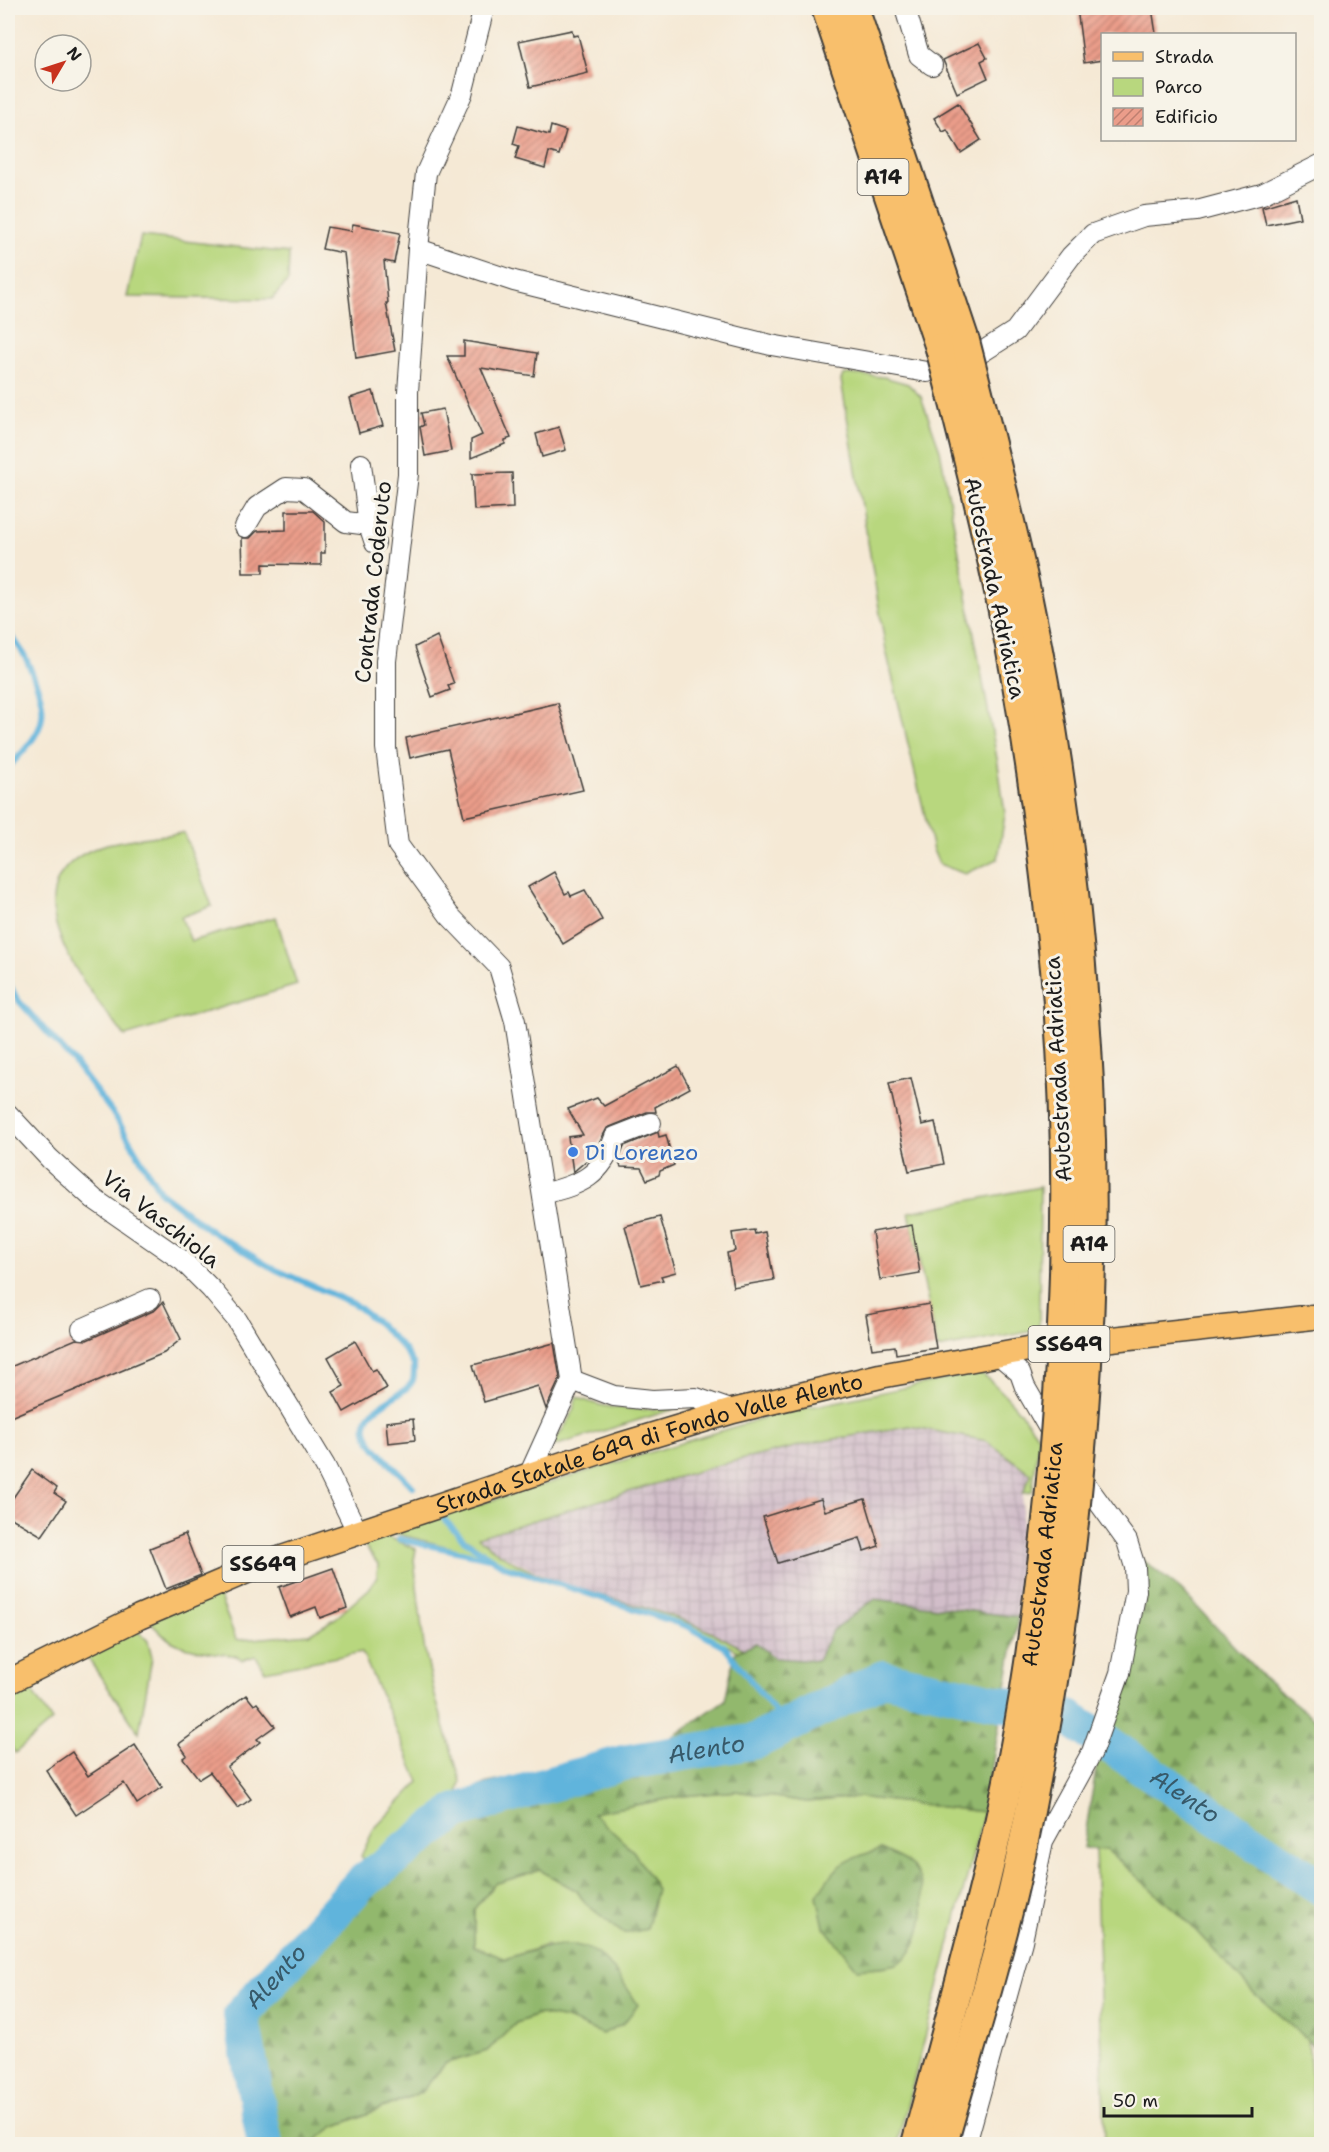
<svg xmlns="http://www.w3.org/2000/svg" width="1329" height="2152" font-family="'Shantell Sans',sans-serif">
<style>
.industrial{fill:url(#industrial-grid)}
.green{fill:#b8d77e;stroke:#6a7a4d;stroke-width:1.5}
.forest{fill:url(#forest-firs);stroke:#576a44;stroke-width:1.5}
.lines{fill:none;stroke-linecap:round;stroke-linejoin:round}
.stream{stroke:#60b4dc;stroke-width:6}
.river{stroke:#60b4dc;stroke-width:36}
.building{fill:url(#building-hatch)}
.minor-casing{stroke:#3d3b38;stroke-width:22}
.major-casing{stroke:#3d3b38;stroke-width:27}
.highway-casing{stroke:#3d3b38;stroke-width:32}
.minor{stroke:#fff;stroke-width:20}
.major{stroke:#f8bf6c;stroke-width:24}
.highway{stroke:#f8bf6c;stroke-width:28}
.highway-bridge-casing{stroke:#3d3b38;stroke-width:32;stroke-linecap:butt}
.highway-bridge{stroke:#f8bf6c;stroke-width:28}
.shop-dot{fill:#3f7fe0;stroke:#f7f3e8;stroke-width:2}
.labels{text-anchor:middle;dominant-baseline:central;stroke-width:6;stroke-linejoin:round;paint-order:stroke}
.shield{fill:#f7f3e8;stroke:#5e5c59;stroke-width:1.5}
.shield-label{font-size:21px;font-weight:bold;fill:#1c1c1c}
.street-label{font-size:22px;fill:#1c1c1c;stroke:#f7f3e8}
.shop-label{font-size:22px;fill:#366cbe;stroke:#f7f3e8;text-anchor:start}
.water-label{font-size:24px;font-style:italic;fill:#375969;stroke:#f7f3e8}
</style>
<defs>
<pattern id="industrial-grid" width="8" height="8" patternUnits="userSpaceOnUse" patternTransform="scale(1.5)"><rect width="8" height="8" fill="#d1bdc9"/><path d="M0 4h8M4 0v8" fill="none" stroke="#b3a2ac"/></pattern>
<pattern id="forest-firs" width="22" height="20" patternUnits="userSpaceOnUse" patternTransform="scale(1.5)"><rect width="22" height="20" fill="#92b86d"/><path d="M5 1l3.5 6h-7zM16 11l3.5 6h-7z" fill="#769559"/></pattern>
<pattern id="building-hatch" width="6" height="6" patternUnits="userSpaceOnUse" patternTransform="scale(1.5)"><rect width="6" height="6" fill="#eb9d8a"/><path d="M-1 1l2-2M0 6l6-6M5 7l2-2" fill="none" stroke="#be7f70"/></pattern>
</defs>
<rect width="100%" height="100%" fill="#f7f3e8"/>
<filter id="ink" filterUnits="userSpaceOnUse"><feTurbulence type="fractalNoise" baseFrequency=".0167" numOctaves="2"/><feDisplacementMap in="SourceGraphic" scale="12" xChannelSelector="R" yChannelSelector="G"/><feConvolveMatrix kernelMatrix="1 2 1 2 8 2 1 2 1" color-interpolation-filters="sRGB"/></filter>
<filter id="wash" filterUnits="userSpaceOnUse"><feTurbulence type="fractalNoise" baseFrequency=".008" numOctaves="4" result="noise"/><feDisplacementMap in="SourceGraphic" scale="24" xChannelSelector="R" yChannelSelector="G"/><feGaussianBlur stdDeviation="1.35" result="paint"/><feColorMatrix in="noise" values="0 0 0 0 0 0 0 0 0 0 0 0 0 0 0 0 0 1.4 0 .05"/><feComposite in="paint" operator="in"/></filter>
<g filter="url(#wash)">
<rect width="100%" height="100%" fill="#f5e9d5"/>
<path class="industrial" d="M909,1426l78,15 44,33 -8,19 -5,124 -70,-10 -116,24 -15,30 -42,-3 -19,-15 -12,6 -54,-26 -136,-43 -57,-28 -19,-15 237,-71 97,-23z"/>
<g class="green">
<path d="M141,236l148,17 -1,28 -16,18 -145,-2z"/>
<path d="M848,374l36,3 24,7 13,13 19,53 58,314 7,50 -7,45 -33,15 -26,-10 -6,-14 -47,-200 -45,-270 2,-5z"/>
<path d="M184,833l28,73 -31,11 10,24 85,-24 21,68 -172,51c-48,-58 -125,-159 -18,-192 25,-6 52,-8 77,-11z"/>
<path d="M1040,1187l-1,143 -101,19 -29,-137z"/>
<path d="M980,1372c24,19 41,40 59,65l-7,55 -9,1 8,-19 -44,-33 -78,-15 -97,17 -97,23 -237,71c56,51 144,59 212,86 19,7 36,17 54,26l-6,2 -59,-29 -175,-58 -42,-28 -19,-21 334,-101z"/>
<path d="M577,1397c33,15 69,14 104,10l-130,40 20,-30z"/>
<path d="M439,1516l23,23 26,18 -98,-25z"/>
<path d="M383,1535l33,14 -2,11 10,86 11,50 26,86 -6,24 -83,62 -11,-12 13,-27 45,-47 -57,-130 -97,19 -9,-15 -14,4 -6,-4c-35,-6 -66,-4 -86,-36l68,-27 18,46 4,1 70,-6 26,-16 34,-30 7,-11 1,-13 -17,-23z"/>
<path d="M136,1629l12,12 4,16 -13,76 -54,-79z"/>
<path d="M27,1684l25,37 -37,32 -7,-11v-49z"/>
<path d="M736,1791l71,11 51,-5 126,15 -87,332h-586l23,-17 86,-34 26,-30 41,-12 29,-28 24,-9 27,5 36,15 -56,-89 -42,14 -31,-13v-37l20,-25 46,-14 37,21 8,12 39,31 10,-82 -42,-39 91,-17z"/>
<path d="M1095,1849l12,1 80,71 67,72 54,46 9,105h-212z"/>
</g>
<g class="forest">
<path d="M1139,1557l42,33 85,90 55,44v163l-220,-150 47,-147 -3,-19z"/>
<path d="M874,1599l144,18 -34,195 -126,-15 -51,5 -71,-11 -53,5 -90,17 41,39 23,37 -10,40 -23,5 -39,-31 -8,-12 -37,-21 -46,14 -20,25v37l31,13c76,-24 90,-23 133,46l-14,18 -21,11 -36,-15 -27,-5 -24,9 -29,28 -41,12 -25,29 -87,35 -23,17h-36l-7,-42 -17,-72 17,-38 123,-127 60,-43 6,-26 31,-13 133,-27 44,-14 60,-42 10,-47 21,-10 19,15 42,3 15,-30z"/>
<path d="M1101,1739l220,150v163l-67,-59 -67,-72 -80,-71 -24,-2z"/>
<path d="M881,1849c9,5 26,10 32,18 18,22 12,83 -15,96 -10,5 -29,4 -41,6l-33,-42 -7,-31c19,-33 28,-36 64,-47z"/>
</g>
<g class="lines">
<g class="stream">
<path d="M8,622l3,14"/>
<path d="M8,633c12,12 18,24 24,40 21,48 9,59 -24,95"/>
<path d="M8,981l9,18 56,62 42,55 46,77 50,38 61,37 82,36 25,20 24,24 11,17c0,5 0,11 -1,15 -8,20 -65,27 -42,62 10,15 30,31 42,45"/>
<path d="M442,1517l23,24 39,25 185,61 35,19 62,80"/>
<path d="M399,1539l90,19"/>
</g>
<path class="river" id="s1" d="M265,2144l-24,-129 119,-131 97,-73 166,-48 133,-22 127,-63 186,40 253,170"/>
</g>
<g id="blocks">
<g class="building">
<path d="M1077,8h75l4,26h-56l2,26 -18,3z"/>
<path d="M572,30l1,6 5,-1 10,38 -58,14 -11,-46z"/>
<path d="M979,43l8,15 -6,3 7,17 -31,15 -14,-33z"/>
<path d="M958,103l23,37 -20,13 -14,-23 -4,2 -9,-14z"/>
<path d="M518,126l31,9 2,-9 15,5 -7,24 -10,-3 -4,16 -30,-9 4,-13 -6,-2z"/>
<path d="M1296,197l4,21 -34,7 -4,-18z"/>
<path d="M353,224l47,9 -6,30 -10,-2 4,42h-2l9,48 -39,7 -12,-105 -22,-4 5,-22 24,4z"/>
<path d="M464,341l73,12 -3,23 -53,-8 30,70 -6,2v4l-34,14v-18l11,-5 -35,-79h17z"/>
<path d="M373,391l10,35 -24,7 -9,-35z"/>
<path d="M443,409l8,42 -26,5 -5,-29 4,-2 -3,-12z"/>
<path d="M559,427l7,23 -24,7 -6,-23z"/>
<path d="M512,473l1,35 -39,2 -2,-36z"/>
<path d="M286,511h27l12,11v31h-4v12l-58,-1v9h-20l-1,-35h8l7,-7 29,-1z"/>
<path d="M437,636l17,48 -6,2 2,4 -18,7 -17,-50z"/>
<path d="M558,703l25,87 -119,27 -16,-68 -38,9 -4,-20z"/>
<path d="M554,872l11,22 4,-2 2,4 14,-6 17,30 -39,24 -35,-57z"/>
<path d="M678,1066l12,22 -35,19 1,5h-9l-40,16 -14,27 -20,17 -5,-35 15,-2 -15,-26 29,-11 7,8z"/>
<path d="M911,1078l11,47 13,-3 9,42 -35,7 -20,-88z"/>
<path d="M658,1132l1,5 7,-2 8,30 -14,6 -1,4 -12,5 -6,-12 -20,-1 -3,-6 6,-15z"/>
<path d="M660,1217l16,55 -15,4 2,4 -22,5 -16,-59z"/>
<path d="M912,1225l8,48 -40,7 -8,-48z"/>
<path d="M754,1230l1,4 10,-2 9,48 -41,7 -6,-34 8,-2 -3,-18z"/>
<path d="M163,1302l18,37 -17,14 -156,65v-50l68,-29 11,1 68,-30z"/>
<path d="M929,1304l7,44 -40,6 -1,-8 -23,3 -6,-34z"/>
<path d="M355,1341l17,30 4,-2 11,19 -43,24 -11,-20 11,-6 -16,-29z"/>
<path d="M554,1343l6,35 -14,31 -8,-23 -54,16 -11,-37z"/>
<path d="M413,1419l2,21 -27,3 -2,-21z"/>
<path d="M32,1470l25,18 -3,5 12,8 -24,35 -34,-20v-11z"/>
<path d="M821,1499l4,12 40,-12 14,47 -15,5 -4,-13 -82,25 -15,-46z"/>
<path d="M185,1534l16,41 -35,14 -16,-41z"/>
<path d="M333,1568l14,40 -27,10 -4,-11 -26,10 -11,-30z"/>
<path d="M246,1695l8,10 3,-2 18,23 -18,13 3,3 -33,25 24,32 -13,9 -28,-36 -11,7 -16,-21 4,-3 -8,-11z"/>
<path d="M135,1745l27,42 -25,17 -13,-21 -48,32 -30,-45 26,-18 16,24z"/>
</g>
</g>
</g>
<g filter="url(#ink)">
<use href="#blocks" fill-opacity="0" stroke="#3d3b38" stroke-width="1.5"/>
<g class="lines">
<g class="minor-casing">
<g id="minor">
<path d="M484,8l-22,86 -36,79 -8,76 -10,143v82l-22,187v87l12,97 51,70 50,52 16,54 57,359 -43,95"/>
<path d="M905,8l14,47 13,10"/>
<path d="M418,249l96,32 257,64 156,27"/>
<path d="M982,352l33,-21 56,-75 22,-22 51,-18 53,-5 65,-17 60,-30"/>
<path d="M361,464l8,61 6,18"/>
<path d="M245,527l12,-20 29,-19 18,1 42,33 23,3"/>
<path d="M8,1114l42,45 44,40 89,62 28,28 26,31 88,146 32,65"/>
<path d="M543,1194c39,-10 58,-17 72,-57l36,-14"/>
<path d="M82,1329l68,-30"/>
<path d="M998,1354l22,19 5,14 30,52"/>
<path d="M572,1380l42,16 38,4 44,-2 37,13"/>
<path d="M966,2144l56,-203 21,-100 49,-89 28,-79 16,-82 -1,-24 -8,-26 -51,-70"/>
</g>
</g>
<g class="major-casing">
<g id="major">
<path id="s2" d="M8,1682l131,-65 122,-52 356,-119 116,-35 147,-35 159,-29 283,-31"/>
</g>
</g>
<g class="highway-casing">
<g id="highway">
<path d="M826,8l114,340"/>
<path d="M854,8l111,333"/>
</g>
</g>
<use href="#minor" class="minor"/>
<use href="#major" class="major"/>
<use href="#highway" class="highway"/>
<g class="highway-bridge-casing">
<g id="highway-bridge">
<path id="s3" d="M916,2144c43,-159 89,-317 113,-481 33,-229 48,-464 26,-694 -12,-121 -28,-244 -53,-363 -18,-87 -40,-173 -62,-258"/>
<path d="M943,2144c24,-88 53,-176 73,-266 56,-253 85,-536 73,-795 -8,-161 -28,-325 -61,-483 -19,-87 -41,-173 -63,-259"/>
</g>
</g>
<use href="#highway-bridge" class="highway-bridge"/>
</g>
</g>
<circle class="shop-dot" cx="573" cy="1152" r="6"/>
<g class="labels">
<g class="shield">
<rect x="857.5" y="159" width="51" height="36" rx="4.5"/>
<rect x="1063.5" y="1226" width="51" height="36" rx="4.5"/>
<rect x="1028.5" y="1326" width="81" height="36" rx="4.5"/>
<rect x="222.5" y="1546" width="81" height="36" rx="4.5"/>
</g>
<g class="shield-label">
<text x="883" y="177">A14</text>
<text x="1089" y="1244">A14</text>
<text x="1069" y="1344">SS649</text>
<text x="263" y="1564">SS649</text>
</g>
<g class="street-label">
<text transform="translate(373 582) rotate(-84)">Contrada Coderuto</text>
<text transform="translate(995 588) rotate(78)">Autostrada Adriatica</text>
<text transform="translate(1058 1069) rotate(-93)">Autostrada Adriatica</text>
<text transform="translate(161 1219) rotate(38)">Via Vaschiola</text>
<text stroke="none"><textPath href="#s2" startOffset="686">Strada Statale 649 di Fondo Valle Alento</textPath></text>
<text stroke="none"><textPath href="#s3" startOffset="604">Autostrada Adriatica</textPath></text>
</g>
<g class="shop-label">
<text x="585" y="1152">Di Lorenzo</text>
</g>
<g class="water-label">
<text stroke="none"><textPath href="#s1" startOffset="687">Alento</textPath></text>
<text stroke="none"><textPath href="#s1" startOffset="1209">Alento</textPath></text>
<text stroke="none"><textPath href="#s1" startOffset="183">Alento</textPath></text>
</g>
</g>
<rect width="1329" height="2152" fill="none" stroke="#f7f3e8" stroke-width="30"/>
<rect x="1101" y="33" width="195" height="108" fill="#f7f3e8" stroke="#9f9d96" stroke-width="1.5"/>
<rect x="1113" y="52" width="30" height="9" fill="#f8bf6c" stroke="#9f9d96" stroke-width="1.5"/>
<text x="1155" y="63" font-size="18" fill="#1c1c1c">Strada</text>
<rect x="1113" y="78" width="30" height="18" fill="#b8d77e" stroke="#9f9d96" stroke-width="1.5"/>
<text x="1155" y="93" font-size="18" fill="#1c1c1c">Parco</text>
<rect x="1113" y="108" width="30" height="18" fill="url(#building-hatch)" stroke="#9f9d96" stroke-width="1.5"/>
<text x="1155" y="123" font-size="18" fill="#1c1c1c">Edificio</text>
<g transform="translate(63 63) rotate(51)"><circle r="28" fill="#f7f3e8" stroke="#9f9d96" stroke-width="1.5"/>
<path d="M0-4.5L10 22L0 15L-10 22Z" fill="#c8321e"/>
<text y="-9" font-size="16" font-weight="bold" text-anchor="middle" fill="#1c1c1c">N</text>
</g>
<path d="M1104 2107v9h148v-9" fill="none" stroke="#1c1c1c" stroke-width="3"/>
<text x="1113" y="2107" font-size="18" fill="#1c1c1c" stroke="#f7f3e8" stroke-width="4.5" paint-order="stroke">50 m</text>
</svg>
